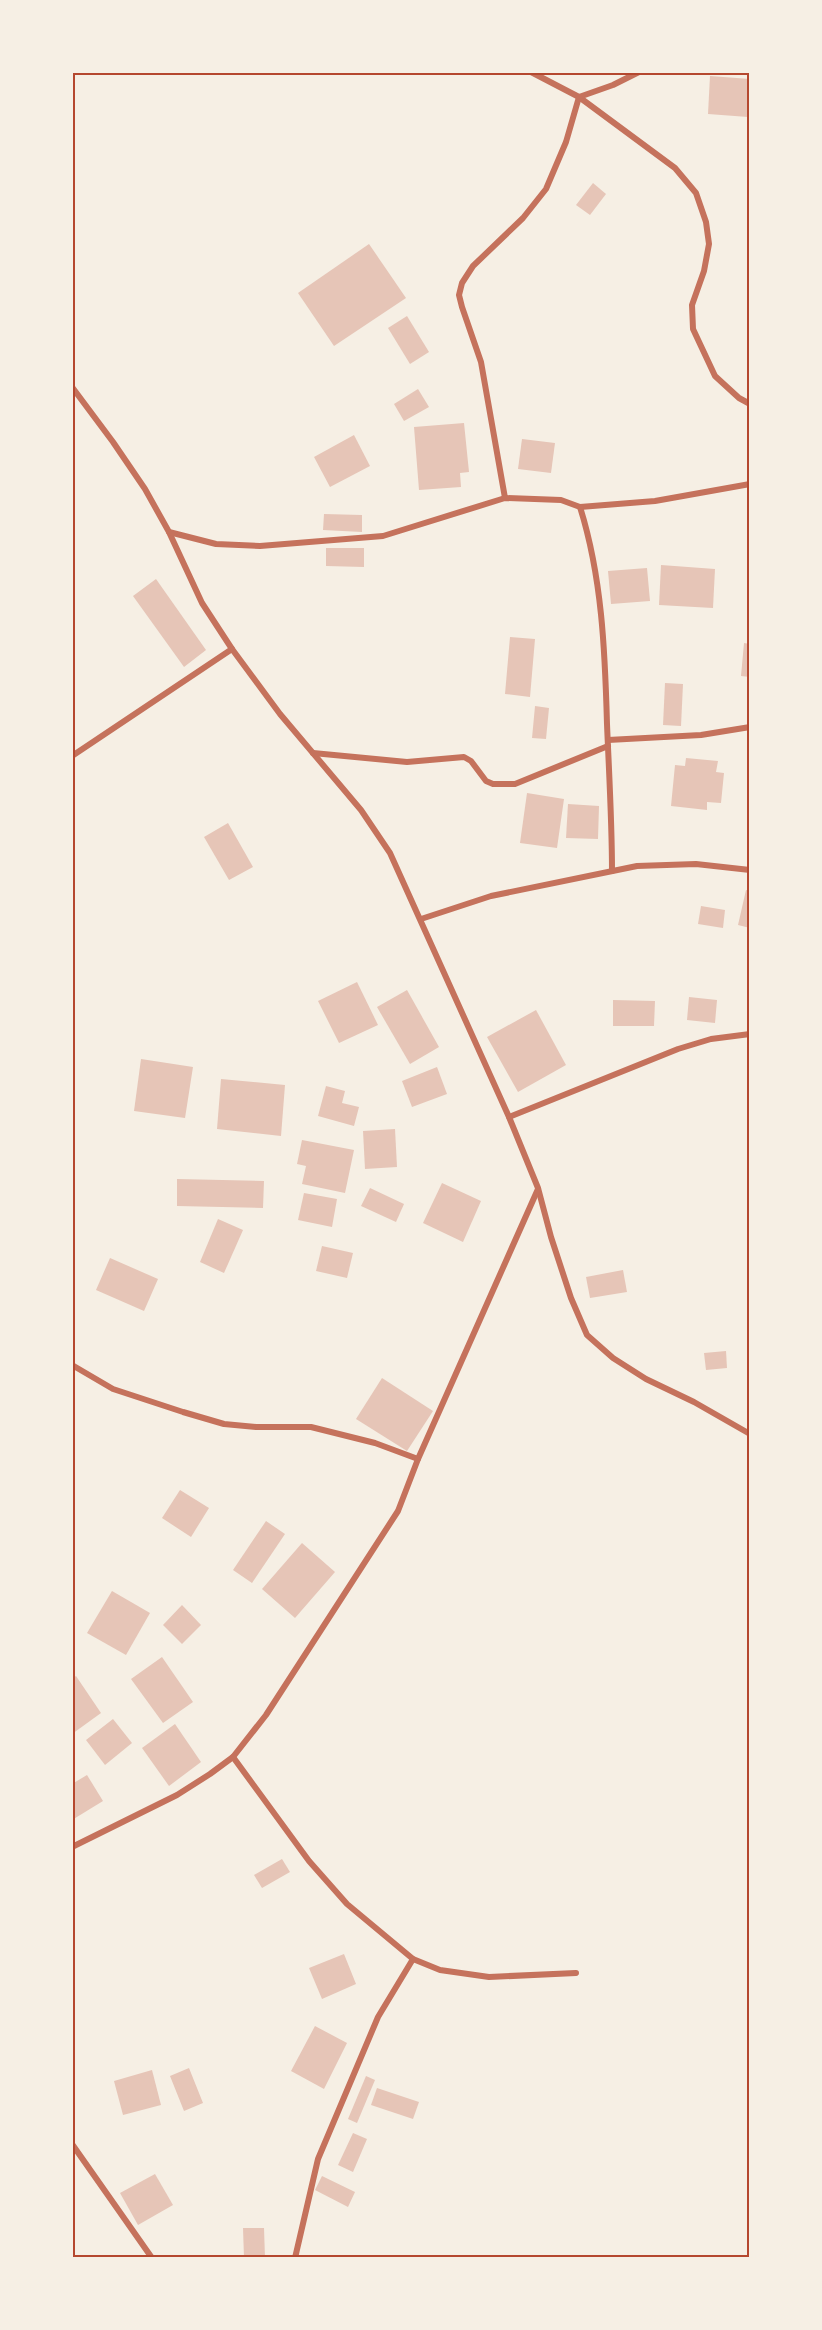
<svg xmlns="http://www.w3.org/2000/svg" width="822" height="2330" font-family="'Nunito Sans',sans-serif">
<style>
.building{fill:#e6c5b7}
.lines{fill:none;stroke-linecap:round;stroke-linejoin:round}
.minor{stroke:#c5725c;stroke-width:6}
.neatline{fill:none;stroke:#b5482f;stroke-width:2}
</style>
<rect width="100%" height="100%" fill="#f6efe4"/>
<g class="building">
<path d="M710,76l40,3 -2,38 -40,-3z"/>
<path d="M593,183l13,11 -16,21 -14,-10z"/>
<path d="M369,244l37,54 -72,48 -36,-53z"/>
<path d="M407,316l22,36 -19,12 -22,-36z"/>
<path d="M418,389l11,18 -25,14 -10,-17z"/>
<path d="M464,423l5,49 -9,1 1,14 -42,3 -5,-63z"/>
<path d="M354,435l16,31 -40,21 -16,-30z"/>
<path d="M522,439l33,4 -4,30 -33,-4z"/>
<path d="M324,514l38,1v17l-39,-2z"/>
<path d="M326,548h38v19l-38,-1z"/>
<path d="M661,565l54,4 -2,39 -54,-3z"/>
<path d="M647,568l3,33 -39,3 -3,-33z"/>
<path d="M156,579l50,71 -22,17 -51,-71z"/>
<path d="M510,637l25,2 -5,58 -25,-3z"/>
<path d="M744,643l6,1v33l-9,-1z"/>
<path d="M665,683l18,1 -2,42 -18,-1z"/>
<path d="M535,706l14,2 -3,31 -14,-1z"/>
<path d="M686,758l32,3 -2,11 8,1 -3,30 -14,-1v8l-36,-4 4,-41 10,1z"/>
<path d="M527,793l37,6 -7,49 -37,-5z"/>
<path d="M568,804l31,2 -1,33 -32,-1z"/>
<path d="M228,823l25,44 -24,13 -25,-43z"/>
<path d="M746,890l4,1v37l-12,-3z"/>
<path d="M701,906l24,4 -2,18 -25,-4z"/>
<path d="M357,982l21,43 -39,18 -21,-42z"/>
<path d="M407,990l32,57 -29,17 -33,-57z"/>
<path d="M689,997l28,3 -2,23 -28,-3z"/>
<path d="M613,1000l42,1 -1,25h-41z"/>
<path d="M536,1010l30,55 -48,27 -31,-55z"/>
<path d="M141,1059l52,8 -8,51 -51,-7z"/>
<path d="M437,1067l10,27 -35,13 -10,-26z"/>
<path d="M221,1079l64,6 -4,51 -64,-7z"/>
<path d="M326,1086l19,5 -3,12 17,4 -5,19 -36,-10z"/>
<path d="M395,1129l2,38 -32,2 -2,-38z"/>
<path d="M302,1140l52,10 -9,43 -43,-9 4,-18 -9,-2z"/>
<path d="M177,1179l87,2 -1,27 -86,-2z"/>
<path d="M442,1183l39,18 -18,41 -40,-19z"/>
<path d="M370,1188l34,16 -8,18 -35,-16z"/>
<path d="M304,1193l33,6 -5,28 -34,-7z"/>
<path d="M218,1219l25,11 -19,43 -24,-11z"/>
<path d="M322,1246l31,7 -6,25 -31,-7z"/>
<path d="M110,1258l48,21 -14,32 -48,-21z"/>
<path d="M623,1270l4,22 -37,6 -4,-21z"/>
<path d="M726,1351l1,17 -21,2 -2,-17z"/>
<path d="M382,1378l51,33 -26,40 -51,-32z"/>
<path d="M180,1490l29,18 -18,29 -29,-19z"/>
<path d="M266,1521l19,13 -33,49 -19,-13z"/>
<path d="M302,1543l33,29 -40,46 -33,-29z"/>
<path d="M112,1591l38,22 -24,42 -39,-22z"/>
<path d="M182,1605l19,20 -19,19 -19,-19z"/>
<path d="M162,1657l31,45 -30,21 -32,-44z"/>
<path d="M76,1676l25,37 -29,21v-55z"/>
<path d="M113,1719l19,24 -27,22 -19,-25z"/>
<path d="M175,1724l26,38 -32,24 -27,-38z"/>
<path d="M87,1775l16,26 -31,19v-36z"/>
<path d="M282,1859l8,13 -28,16 -8,-13z"/>
<path d="M344,1954l12,30 -34,15 -13,-31z"/>
<path d="M315,2026l32,17 -23,46 -33,-18z"/>
<path d="M189,2068l14,35 -19,8 -14,-35z"/>
<path d="M152,2070l9,35 -38,10 -9,-34z"/>
<path d="M366,2076l9,4 -18,43 -9,-4z"/>
<path d="M377,2088l42,14 -6,17 -42,-14z"/>
<path d="M353,2133l14,6 -14,33 -15,-7z"/>
<path d="M155,2174l18,31 -35,20 -18,-32z"/>
<path d="M322,2176l33,16 -7,15 -33,-17z"/>
<path d="M243,2228h21l1,30h-21z"/>
</g>
<g class="lines">
<g class="minor">
<path d="M531,72l48,25 96,71 21,25 10,29 3,22 -5,27 -12,34 1,24 22,47 24,22 11,6"/>
<path d="M72,387l41,55 32,47 24,43 33,71 30,46 48,65 81,96 29,43 119,264 29,71 13,49 20,61 16,37 26,23 33,21 48,23 56,32"/>
<path d="M505,498l-24,-136 -19,-55 -3,-12 3,-12 11,-17 50,-48 23,-29 20,-47 13,-45 34,-12 26,-13"/>
<path d="M580,507l75,-6 95,-17"/>
<path d="M169,532l47,12 44,2 123,-10 122,-38 56,2 19,7c22,70 25,144 27,217 2,49 5,98 5,147"/>
<path d="M608,740l93,-5 49,-8"/>
<path d="M313,753l94,9 57,-5 7,4 15,20 7,3h22l93,-38"/>
<path d="M72,756l160,-107"/>
<path d="M421,919l70,-23 146,-30 59,-2 54,6"/>
<path d="M509,1117l169,-68 33,-10 39,-5"/>
<path d="M72,1365l41,24 70,23 41,12 32,3h55l64,16 43,16"/>
<path d="M233,1757l76,104 38,43 66,55 27,11 49,7 87,-4"/>
<path d="M72,1847l105,-52 33,-21 23,-17 33,-42 132,-204 20,-52 120,-270"/>
<path d="M72,2144l80,114"/>
<path d="M295,2258l23,-99 60,-142 35,-58"/>
</g>
</g>
<rect width="822" height="2330" fill="none" stroke="#f6efe4" stroke-width="147"/>
<rect x="74" y="74" width="674" height="2182" class="neatline"/>
</svg>
